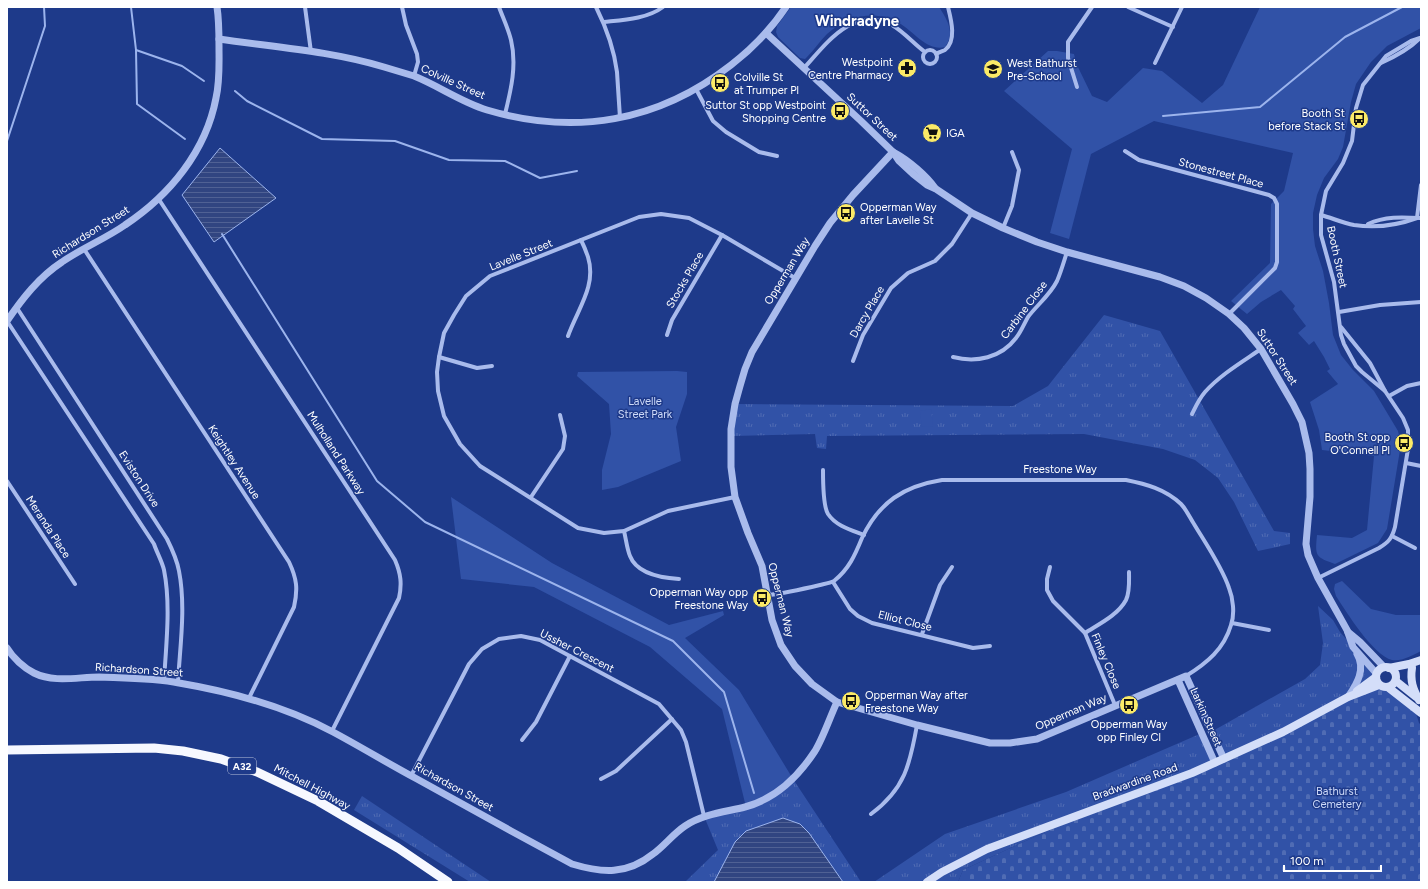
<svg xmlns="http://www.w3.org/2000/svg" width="1428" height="889" font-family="Figtree,sans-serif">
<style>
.grass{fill:url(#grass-tufts)}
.cemetery{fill:url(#cemetery-stones)}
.park{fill:#3152a7}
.water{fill:url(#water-rules);stroke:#9cb4ed}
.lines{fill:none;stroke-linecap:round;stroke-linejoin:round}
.stream{stroke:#9cb4ed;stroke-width:2}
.minor{stroke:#a9bbec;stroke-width:4}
.tertiary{stroke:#a9bbec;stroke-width:7}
.secondary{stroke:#d4def9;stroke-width:8}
.trunk{stroke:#f6f8ff;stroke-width:9}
.labels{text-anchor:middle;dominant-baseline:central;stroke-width:3;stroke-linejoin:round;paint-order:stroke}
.shield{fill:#1e3a8a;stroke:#bcc4dc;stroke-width:1}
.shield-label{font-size:10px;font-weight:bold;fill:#fff}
.poi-label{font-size:11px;fill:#fff;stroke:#1e3a8a;text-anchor:end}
.street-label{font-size:11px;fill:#fff;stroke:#1e3a8a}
.park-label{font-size:11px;fill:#cedaf9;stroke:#1e3a8a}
.district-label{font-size:15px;font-weight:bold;fill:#fff;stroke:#1e3a8a}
</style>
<defs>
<pattern id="grass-tufts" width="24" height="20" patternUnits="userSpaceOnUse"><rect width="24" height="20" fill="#3152a7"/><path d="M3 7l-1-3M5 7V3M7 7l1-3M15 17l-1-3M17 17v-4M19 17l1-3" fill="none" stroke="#506cb4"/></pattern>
<pattern id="cemetery-stones" width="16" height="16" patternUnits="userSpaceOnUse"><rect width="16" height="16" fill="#3152a7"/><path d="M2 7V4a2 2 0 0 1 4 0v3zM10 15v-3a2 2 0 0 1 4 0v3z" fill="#506cb4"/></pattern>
<pattern id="water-rules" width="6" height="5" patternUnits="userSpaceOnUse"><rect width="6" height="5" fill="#314581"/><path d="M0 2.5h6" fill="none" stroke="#506194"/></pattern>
</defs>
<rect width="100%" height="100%" fill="#1e3a8a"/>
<g class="grass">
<path d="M1104,315l56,16 114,200 16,2v11l-32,7 -24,-49 -16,-24 -23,-18 -32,-11 -79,-15 -257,2 -1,13 -9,-1 -2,-14 -84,2 4,-32 278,2 35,-20z"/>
<path d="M1318,606l15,14 7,12 36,41 -28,24 -124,62 -13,-27 94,-53 15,-14 3,-22z"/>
<path d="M1202,733l13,30 -118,45 -134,62 -5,12h-84l71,-48 121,-42z"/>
<path d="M793,779l68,103h-176l33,-32 -14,-34 42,-9z"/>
<path d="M362,796l129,86h-21l-116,-72z"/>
</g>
<path class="cemetery" d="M1382,687l4,1 28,19 5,16 2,2v157h-463l5,-12 134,-62 95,-35 141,-68z"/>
<g class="park">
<path d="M791,7h148c8,12 17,27 6,40 -16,4 -28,-11 -40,-20 -24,-19 -56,-13 -78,7 -7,7 -13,16 -20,23l-2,2 -5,-1 -22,-21 -2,-5 1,-6z"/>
<path d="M1260,7h161v21l-34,18 -16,16 -15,22 -5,18 -8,45 -5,12 -14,19 -7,17 -4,18v16l2,17 8,25 6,32 4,32 8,20 12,15 21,21 24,40 3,13 -14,85 -9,14 -43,21c-20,-7 -20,-8 -18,-29l35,3 15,-8 7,-74 -52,-6 -3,-20 -9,-28 28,-18 -11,-13 3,-2 -6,-12 -10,-16 -5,4 -11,-12 8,-7 -13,-17 2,-3 -14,-16 -20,12 -14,12 -16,-13 39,-38 1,-59 13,-13 9,-38 -139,-32 -63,33 -22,85 -19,-6 22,-84 -68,-58 44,-40h9l17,3 2,9 16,33 15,6 36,-34 19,3 40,32 21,-18z"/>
<path d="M677,371l10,1v22l-11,33 5,34 -63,26 -16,3v-20l9,-36 -2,-30 -32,-28 1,-4z"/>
<path d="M931,409l2,17 -11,1 -2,-16z"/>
<path d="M451,497l101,66 117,62 54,-14 1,4 -39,23 54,52 54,89 -47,28 -24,-98 -72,-62 -116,-60 -73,-8z"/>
<path d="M1342,581l29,28 25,6h25v36c-8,4 -20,11 -29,9 -19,-5 -45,-47 -56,-64l-2,-7 1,-5z"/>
</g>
<g class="water">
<path d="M220,148l56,50 -62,44 -32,-47z"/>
<path d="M783,818l17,6 9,9 34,49h-129l21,-40 11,-11z"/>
</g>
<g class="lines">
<g class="stream">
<path d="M131,7l5,43 1,54 48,35"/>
<path d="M136,50l46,16 22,15"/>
<path d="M235,91l12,10 75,38 73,2 54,19 56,1 35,17 37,-7"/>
<path d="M1163,116l97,-9 85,-70 57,-30"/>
<path d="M7,141l38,-115 -1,-19"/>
<path d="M222,234l155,247 48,41 248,119 51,51 30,101"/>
</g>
<g class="minor">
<path d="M305,7l6,45"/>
<path d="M402,7l4,18 11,29 1,8 -4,14"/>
<path d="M499,7c4,11 9,21 12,33 6,25 0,50 -6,74"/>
<path d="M596,7c10,20 18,42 21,65 1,15 2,30 3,46"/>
<path d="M1128,7l45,20"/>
<path d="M604,22c19,-2 43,-3 59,-15"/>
<circle cx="930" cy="57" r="7"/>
<path d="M936,54c3,-2 7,-3 9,-4 12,-9 6,-31 3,-43"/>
<path d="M1155,63l27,-56"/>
<path d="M1381,63c13,-6 28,-14 38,-24"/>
<path d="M804,68c22,-24 49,-63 88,-43 12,7 22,19 33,27"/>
<path d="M1077,87l-9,-29v-16l24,-35"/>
<path d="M696,89l17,32 13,11 33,20 18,4"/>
<path d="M1125,151l14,9 130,35 5,3 3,6v58l-2,6 -46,46"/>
<path d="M158,198l237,362c6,14 7,24 4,38l-67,133"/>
<path d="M1321,215c11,3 22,8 33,10 21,3 44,0 63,-7"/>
<path d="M1417,218l4,-33"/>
<path d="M1368,224c17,-8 34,-7 53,-6"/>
<path d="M1003,228l9,-22 7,-36 -7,-18"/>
<path d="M84,249l205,313c8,17 9,27 5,45l-45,91"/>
<path d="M17,308l150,231c5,10 10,21 12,32 7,36 1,75 -1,111"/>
<path d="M1339,312l41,-7 41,-3"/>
<path d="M7,321l147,223c3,9 8,17 10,26 7,35 2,75 0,111"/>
<path d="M667,335l5,-15 50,-85"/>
<path d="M568,336c9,-26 29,-50 20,-79 -2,-6 -4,-11 -7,-17"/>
<path d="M439,357l38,11 15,-2"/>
<path d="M953,357c23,6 48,1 63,-19 5,-6 8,-14 12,-21 9,-12 22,-22 29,-36 4,-9 7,-20 10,-29"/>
<path d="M853,361l10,-26 28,-47 17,-15 27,-12 17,-17 20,-31"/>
<path d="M1385,391l-23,-19 -6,-6 -12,-22 -3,-9 -7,-53 -13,-47v-20l5,-24 17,-28 9,-22 4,-33 7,-23 23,-29 25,-15 9,-3"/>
<path d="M1389,396l18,-10 14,-3"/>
<path d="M1192,414c4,-8 7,-15 13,-22 15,-17 37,-30 56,-43"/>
<path d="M1406,463l15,3"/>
<path d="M823,470c0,10 0,36 5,44 8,12 23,16 36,21"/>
<path d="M7,481l68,103"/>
<path d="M531,497l32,-48 2,-13 -5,-21"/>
<path d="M735,497l-67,14 -44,20 -20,2 -26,-5 -98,-62 -20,-22 -16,-28 -6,-25 -1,-19 2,-15 5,-24 10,-18 12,-19 24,-20 149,-59 22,-3 28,4 33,17 73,43"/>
<path d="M624,531c2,8 3,18 6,25 7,18 33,22 49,23"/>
<path d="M1392,536l23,12"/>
<path d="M1050,567l-3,12v11l6,11 32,32 30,72"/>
<path d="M1318,578l61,-30c10,-6 13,-10 16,-21l13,-78v-19l-5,-12 -18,-27 -15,-28 -29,-36"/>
<path d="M833,582l17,27 8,7 14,7 101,25 17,-2"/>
<path d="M769,595c17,-2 34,-6 51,-10 4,-1 10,-2 14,-4 15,-12 21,-26 28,-43 17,-36 42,-52 80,-58h184c20,4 39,9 55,24 5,5 9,14 13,20 12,20 28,43 35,64 4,10 6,26 2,37 -7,24 -24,38 -45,51"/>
<path d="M1232,623l37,7"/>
<path d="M1085,633c14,-9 33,-18 41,-33 4,-8 3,-19 3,-28"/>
<path d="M922,634l18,-49 12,-18"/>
<path d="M522,740l14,-18 34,-66"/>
<path d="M411,776l58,-112 13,-15 17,-10 22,-3 19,4 119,64 22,26 5,12 18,74"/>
<path d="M601,779l15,-8 56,-52"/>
<path d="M871,814c34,-25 39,-50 46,-89"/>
</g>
<g class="tertiary">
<path d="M766,33l95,88 32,31 6,9 14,13 14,11 9,4 36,24 31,15 34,14 30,10 93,25 24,9 22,12 23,16 15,14 17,21 32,55 9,18 7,31 1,16v28l-4,47 2,11 10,23 29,52 6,17 23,26"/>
<path d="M219,39c54,8 112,12 165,28 10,3 20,6 30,9 25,10 47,26 73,34 88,26 171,12 244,-45 21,-16 40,-36 55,-58"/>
<path d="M893,152l-40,43 -23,28 -15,23 -63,106 -7,17 -5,17 -5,18 -4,25v38l4,30 13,36 14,33 10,54 9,25 14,21 17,18 25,18 80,23 73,18h20l27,-4 149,-63 38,83"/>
<path d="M895,153c13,7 32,23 40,35"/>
<path d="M7,321c15,-22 32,-44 55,-59 20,-14 43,-23 63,-37 45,-30 81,-74 91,-127 4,-17 3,-35 3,-52 0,-13 0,-26 -2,-39"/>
<path d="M1348,632l12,10 24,25"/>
<path d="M7,648c6,10 17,20 27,25 20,10 44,4 65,4 24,1 56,1 80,6 53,9 107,24 154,49 28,15 56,32 84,47 52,29 103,57 155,85 30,9 55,11 81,-10 11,-8 20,-20 32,-28 18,-12 40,-14 60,-19 30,-8 53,-30 70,-56 8,-13 15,-34 22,-49"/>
<path d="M1178,680l37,83"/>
<path d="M1348,697c9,-13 18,-28 9,-43"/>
</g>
<g class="secondary">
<circle cx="1386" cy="677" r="10"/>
<path d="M1389,668l20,-4 12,-4"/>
<path d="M1412,668c-2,13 1,21 7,32"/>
<path d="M1396,681l20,16"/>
<path d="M1389,688l32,25"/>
<path d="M1357,691l19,-14"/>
<path d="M927,882l15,-10 45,-23 205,-76 91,-41 65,-35 31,-12"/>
</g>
<path class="trunk" d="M7,750l147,-2 29,3 38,8 36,13 61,29 80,47 50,34"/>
</g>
<defs>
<g id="pharmacy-disc" transform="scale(1)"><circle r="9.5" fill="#fbea67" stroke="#1e3a8a"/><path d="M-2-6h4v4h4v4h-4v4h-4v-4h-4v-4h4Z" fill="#111"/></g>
<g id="school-disc" transform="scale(1)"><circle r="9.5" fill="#fbea67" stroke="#1e3a8a"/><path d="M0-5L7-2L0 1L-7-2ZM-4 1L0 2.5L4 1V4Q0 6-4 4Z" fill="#111"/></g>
<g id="bus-disc" transform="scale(1)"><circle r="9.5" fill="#fbea67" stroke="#1e3a8a"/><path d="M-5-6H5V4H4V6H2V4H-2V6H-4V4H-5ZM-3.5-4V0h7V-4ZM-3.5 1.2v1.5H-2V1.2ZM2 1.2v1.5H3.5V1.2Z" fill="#111"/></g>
<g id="supermarket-disc" transform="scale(1)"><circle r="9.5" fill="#fbea67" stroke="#1e3a8a"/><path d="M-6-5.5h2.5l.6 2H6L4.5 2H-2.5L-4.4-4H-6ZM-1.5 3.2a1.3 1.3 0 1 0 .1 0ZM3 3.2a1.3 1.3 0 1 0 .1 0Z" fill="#111"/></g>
</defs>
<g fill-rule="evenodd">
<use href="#pharmacy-disc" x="907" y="68"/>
<use href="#school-disc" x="993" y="69"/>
<use href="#bus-disc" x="720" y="83"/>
<use href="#bus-disc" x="840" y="111"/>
<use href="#bus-disc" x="1359" y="119"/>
<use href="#supermarket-disc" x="932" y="133"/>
<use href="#bus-disc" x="846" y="213"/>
<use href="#bus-disc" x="1404" y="443"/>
<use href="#bus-disc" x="762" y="598"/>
<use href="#bus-disc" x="851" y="701"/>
<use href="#bus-disc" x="1129" y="705"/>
</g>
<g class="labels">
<rect class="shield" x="228" y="758" width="28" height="16" rx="3"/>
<g class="shield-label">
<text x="242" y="766">A32</text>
</g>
<g class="poi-label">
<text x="893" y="62">Westpoint<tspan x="893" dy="13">Centre Pharmacy</tspan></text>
<text x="1007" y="63" text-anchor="start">West Bathurst<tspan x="1007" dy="13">Pre-School</tspan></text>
<text x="734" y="77" text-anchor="start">Colville St<tspan x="734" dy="13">at Trumper Pl</tspan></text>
<text x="826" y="105">Suttor St opp Westpoint<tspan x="826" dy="13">Shopping Centre</tspan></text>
<text x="1345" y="113">Booth St<tspan x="1345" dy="13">before Stack St</tspan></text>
<text x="946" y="133" text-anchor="start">IGA</text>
<text x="860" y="207" text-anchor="start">Opperman Way<tspan x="860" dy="13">after Lavelle St</tspan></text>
<text x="1390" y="437">Booth St opp<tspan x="1390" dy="13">O'Connell Pl</tspan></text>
<text x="748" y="592">Opperman Way opp<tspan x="748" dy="13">Freestone Way</tspan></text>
<text x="865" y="695" text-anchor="start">Opperman Way after<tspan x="865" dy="13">Freestone Way</tspan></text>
<text x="1129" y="724" text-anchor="middle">Opperman Way<tspan x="1129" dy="13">opp Finley Cl</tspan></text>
</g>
<g class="street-label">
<text transform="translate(453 82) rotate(24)">Colville Street</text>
<text transform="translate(872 117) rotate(43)">Suttor Street</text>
<text transform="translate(1221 173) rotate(15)">Stonestreet Place</text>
<text transform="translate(91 232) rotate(-32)">Richardson Street</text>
<text transform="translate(521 255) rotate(-22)">Lavelle Street</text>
<text transform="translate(1337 257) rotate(78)">Booth Street</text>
<text transform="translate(787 271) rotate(-59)">Opperman Way</text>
<text transform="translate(685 280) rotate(-60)">Stocks Place</text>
<text transform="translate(1024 310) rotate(-53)">Carbine Close</text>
<text transform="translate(867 312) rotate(-60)">Darcy Place</text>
<text transform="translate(1277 357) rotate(57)">Suttor Street</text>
<text transform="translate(336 453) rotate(57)">Mulholland Parkway</text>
<text transform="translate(234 462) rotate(57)">Keightley Avenue</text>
<text x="1060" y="469">Freestone Way</text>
<text transform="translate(139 479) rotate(57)">Eviston Drive</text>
<text transform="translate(48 527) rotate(57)">Meranda Place</text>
<text transform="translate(781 600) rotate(76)">Opperman Way</text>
<text transform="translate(905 621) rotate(14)">Elliot Close</text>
<text transform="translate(577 651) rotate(27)">Ussher Crescent</text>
<text transform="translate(1106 661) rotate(67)">Finley Close</text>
<text transform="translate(139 670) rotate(4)">Richardson Street</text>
<text transform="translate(1071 712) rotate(-23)">Opperman Way</text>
<text transform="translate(1206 717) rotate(66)">Larkin Street</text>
<text transform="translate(1135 782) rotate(-20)">Bradwardine Road</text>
<text transform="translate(312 787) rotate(28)">Mitchell Highway</text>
<text transform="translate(454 787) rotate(29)">Richardson Street</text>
</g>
<g class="park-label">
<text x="645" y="401">Lavelle<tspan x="645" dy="13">Street Park</tspan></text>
<text x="1337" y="791">Bathurst<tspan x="1337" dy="13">Cemetery</tspan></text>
</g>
<g class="district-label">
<text x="857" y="21">Windradyne</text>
</g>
</g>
<rect width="1428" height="889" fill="none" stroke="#ffffff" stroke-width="16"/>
<path d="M1284 865v6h97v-6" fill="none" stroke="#ffffff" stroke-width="2"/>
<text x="1290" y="865" font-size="12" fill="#ffffff" stroke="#1e3a8a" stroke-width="3" paint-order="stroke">100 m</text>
</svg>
